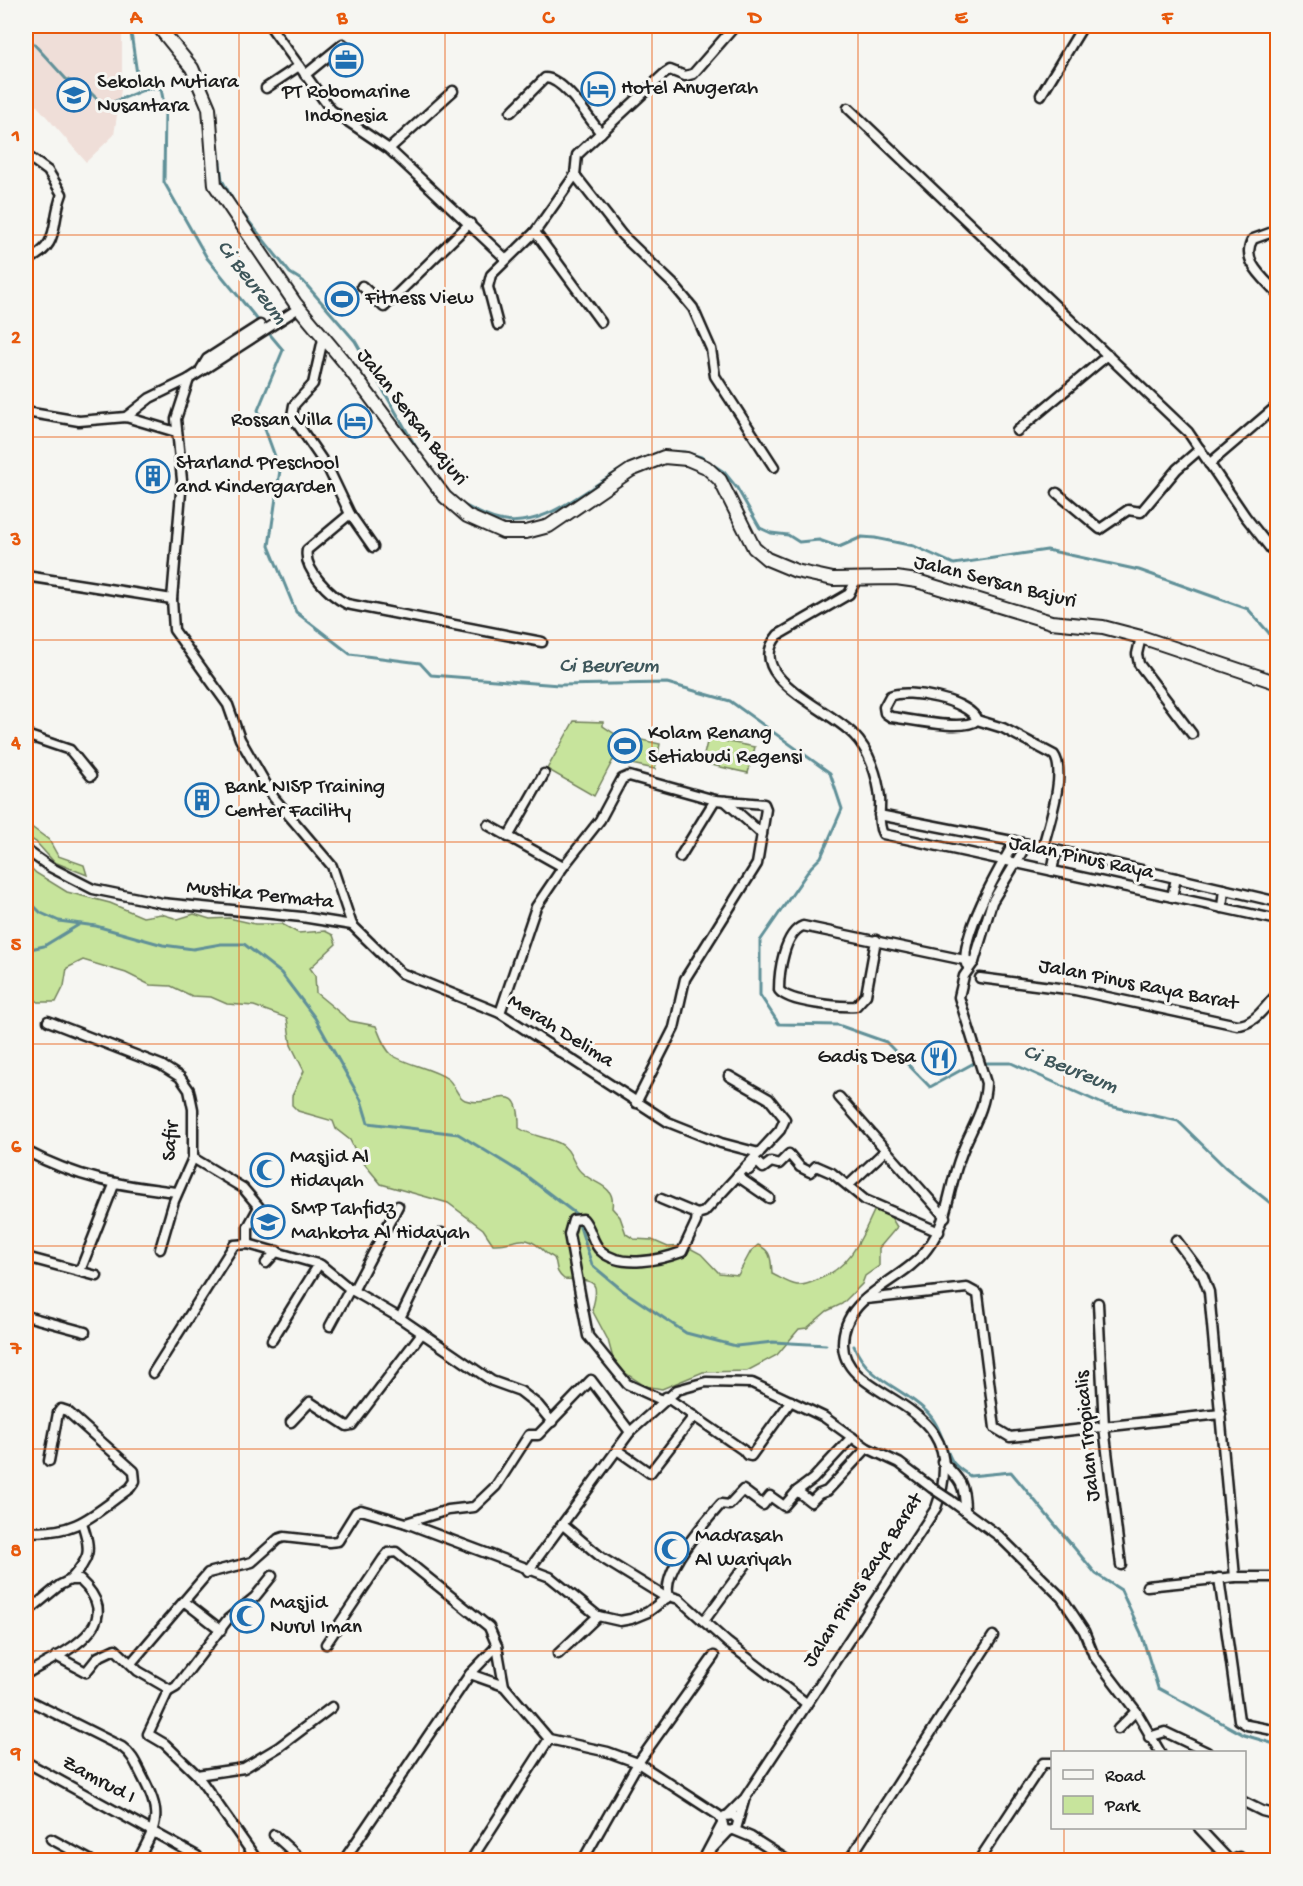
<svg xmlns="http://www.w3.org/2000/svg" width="1303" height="1886" font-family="'Gochi Hand',sans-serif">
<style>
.built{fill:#efded8}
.green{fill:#c7e49c;stroke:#72805c;stroke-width:1.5}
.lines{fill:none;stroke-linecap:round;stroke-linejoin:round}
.stream{stroke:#609098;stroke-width:3}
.street-casing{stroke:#1c1c1c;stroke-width:13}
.secondary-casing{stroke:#1c1c1c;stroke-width:16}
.street{stroke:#f6f6f2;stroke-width:8}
.secondary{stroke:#f6f6f2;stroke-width:12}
.street-bridge-casing{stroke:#1c1c1c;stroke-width:13;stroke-linecap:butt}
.street-bridge{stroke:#f6f6f2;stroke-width:8}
.grid{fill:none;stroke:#e8590c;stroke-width:1.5;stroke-opacity:0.55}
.labels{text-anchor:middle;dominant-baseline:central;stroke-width:6;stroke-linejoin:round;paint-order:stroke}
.poi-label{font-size:21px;fill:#1c1c1c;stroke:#f6f6f2;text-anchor:start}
.street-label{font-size:21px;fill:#1c1c1c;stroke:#f6f6f2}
.water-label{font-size:22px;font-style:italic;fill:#3e565a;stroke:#f6f6f2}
.neatline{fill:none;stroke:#e8590c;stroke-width:2}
.grid-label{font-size:20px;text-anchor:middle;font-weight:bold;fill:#e8590c}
</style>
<rect width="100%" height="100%" fill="#f6f6f2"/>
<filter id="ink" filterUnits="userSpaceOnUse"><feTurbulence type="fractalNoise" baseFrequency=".0167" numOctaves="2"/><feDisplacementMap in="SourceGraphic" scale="12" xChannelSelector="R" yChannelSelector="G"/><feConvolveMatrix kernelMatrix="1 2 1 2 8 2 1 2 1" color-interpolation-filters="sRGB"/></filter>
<g filter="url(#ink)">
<path class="built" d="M26,26h96v57l-8,52 -28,27 -54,-62 -6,-11z"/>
<g class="green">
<path d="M574,721l29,1v4l12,8 45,10 -5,25 -42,-9 -19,36 -47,-27z"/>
<path d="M708,738l47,9 -7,26 -46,-10z"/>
<path d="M26,823l23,17 9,16 26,9 3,10 -33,-13 -18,-20 -10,-6z"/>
<path d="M26,863l10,10 31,19 43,11 33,14 18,-3 17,5 16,-5 16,5 19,-1 26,6h27l16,9 27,-2 8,4 3,9 -26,24 5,7 1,18 34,28 26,5c4,10 8,22 16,29 15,10 40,13 56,24 7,6 9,18 17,21 28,10 55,-26 54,28 12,8 27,9 40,15 13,6 13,21 22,29 13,13 35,12 31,36l8,9 6,17 8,5 18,1 16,7 18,-1 15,8 18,19 19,2 13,-24 7,-6c14,6 13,15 14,29 7,3 17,10 25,11 8,1 15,-3 22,-6 33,-13 42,-41 56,-70l10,-2 12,20 -18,21v18l-14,10 -3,8 -20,20 -15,7 -20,17 -8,1 -22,26 -30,16 -44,1 -41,17 -17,-3 -30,-20 -7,-26 -16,-30c10,-33 -1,-29 -28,-31 -11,-9 -5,-13 -10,-21 -2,-2 -6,-3 -8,-5 -24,-24 -27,-8 -53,-9l-10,-15 -35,-26 -67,-19 -23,-28 -8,-16 -14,-11 -3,-8 -35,-10 -6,-6v-9l12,-25 -13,-26 -4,-27 -33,-12 -27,-2 -16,-7 -19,-1 -21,-10 -21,-1 -24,-12 -43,-13 -16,8 -3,18 -8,16h-18l-6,-6h-6z"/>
</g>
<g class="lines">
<g class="stream">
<path d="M130,26l7,48 11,14 13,1 4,20 -1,73 43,76 54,66"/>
<path d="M26,42h6l34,37 24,13 14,14 44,-18"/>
<path d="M217,138l5,42 13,24 55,69 13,8 52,60 62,108"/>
<path d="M267,331l16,19 -25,60 22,60 -11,76 27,66 54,42 70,9 11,12 128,10 108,-2 63,18 100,72 12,36 -21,48 -10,10 -51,74v54l19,29 59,1 48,17 44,45 44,-24h37l94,42 73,16 47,46 53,42"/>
<path d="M667,452h17l17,5 23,15 13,16 23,40 11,5 17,2 11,7 20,-2 20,7 23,-10 13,1 39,8 40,18 93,-14 92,20 109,39 21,24 9,19"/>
<path d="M460,503c12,6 25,14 39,17 54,13 104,-52 155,-65"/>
<path d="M26,898l15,15 18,8 37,5 67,19 30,4 28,-5h23l37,29 34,45 46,82 7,23 90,11 67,41 51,39 16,51 30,25 64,43 50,13 37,-4 53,3"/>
<path d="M26,950l18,-4 36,-22"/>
<path d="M854,1346c14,34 47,41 72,65 14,13 17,34 26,50 4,6 12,11 18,15l41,-4 85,102 25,16 20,43 17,55 86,47 34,10"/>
</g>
<g class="street-casing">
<g id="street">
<path d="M270,26l61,84 58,39 117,110"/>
<path d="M305,75l38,-31"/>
<path d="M266,88l33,-22"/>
<path d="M1041,95l42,-69"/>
<path d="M848,108l340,324 57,84 33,42"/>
<path d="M511,112l34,-34c19,0 44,41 56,55"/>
<path d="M389,149l64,-58"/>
<path d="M26,155l22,16 14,23c-12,31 0,51 -36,67"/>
<path d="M575,175l47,60 51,49 20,24 18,41 4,27 59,91"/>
<path d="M1278,230l-25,9c-14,21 12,40 25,55"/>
<path d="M535,232l66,90"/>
<path d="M362,286l22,21 86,-84"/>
<path d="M498,325l-10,-38 3,-12 44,-43 40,-57 2,-20 87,-81 6,-4 15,6 8,-2 42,-48"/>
<path d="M323,339l-10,45 -19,21 -2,11 37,54 21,44 -43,36c-4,20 24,46 40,54l195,38"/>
<path d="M201,369l6,-10 53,-34"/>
<path d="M189,379l-13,40 6,61 -10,119 2,31 54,75 12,34 34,59 58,68 20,59 49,48 99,40 168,109 53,21 38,10"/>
<path d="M26,412l53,9 47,-4 50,15"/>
<path d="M126,417l24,-19 39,-19 110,-71"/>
<path d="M1017,431l91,-76"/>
<path d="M1209,464l69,-59"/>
<path d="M1057,493l43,36 28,-19 13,2 36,-43 23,-20"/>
<path d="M350,514l23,33"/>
<path d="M26,576l146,23"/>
<path d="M856,580l-7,14 -71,41c-36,42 51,73 76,100 15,15 24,42 26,63 1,12 -3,25 3,36l395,86"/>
<path d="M1141,637l-4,17 2,10 53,70"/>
<path d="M977,720c-8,-20 -69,-32 -87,-24l-6,11 1,6 6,4c18,2 73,15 86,3l26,8 51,27c13,18 -6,71 -11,92"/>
<path d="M26,735l44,15 21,26"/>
<path d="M725,801l37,33"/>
<path d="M879,815l164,32 235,55"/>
<path d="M488,825l75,42"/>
<path d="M508,837l36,-63"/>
<path d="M26,850l24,17 43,22 69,14 140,14 50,8"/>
<path d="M680,857l35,-57"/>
<path d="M1052,871l4,-20"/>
<path d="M1172,897l4,-19"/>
<path d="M1222,908l2,-19"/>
<path d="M876,940l-10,55 -10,11c-16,1 -67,-3 -77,-16 0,-18 5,-57 24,-64l171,36"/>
<path d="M966,964c-6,-29 34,-97 49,-123"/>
<path d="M980,978l95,12 162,35c18,0 29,-20 41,-32"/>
<path d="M500,1013l36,-106 27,-40 37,-47 22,-41 7,-3 86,24 49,4 2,5 -9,55 -72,115 -11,49 -38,75"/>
<path d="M48,1021l113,44 19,12 9,13 4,19v49l-19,43 -14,48"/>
<path d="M839,1097l106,120"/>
<path d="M26,1151c51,27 95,35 151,41"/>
<path d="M193,1158l50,30 16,19 -11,20v17"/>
<path d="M749,1170l8,-8 6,6 8,-6 8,2 10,-10 11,13 10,5 6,-6 16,7 33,27 74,32"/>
<path d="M737,1176l32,22"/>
<path d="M851,1183l35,-33"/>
<path d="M661,1199l36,15 7,-2 76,-82 5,-11 -16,-20 -40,-23"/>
<path d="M1176,1240l27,36 6,16 26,285"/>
<path d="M26,1257l71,19"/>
<path d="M266,1263l11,-12"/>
<path d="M80,1271l34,-86"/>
<path d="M353,1291l45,-85"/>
<path d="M866,1299l101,-11 11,6 17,134 15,9 211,-23"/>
<path d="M1098,1303l6,124 17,138"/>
<path d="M26,1316l59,16"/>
<path d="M400,1318l42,-85"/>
<path d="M330,1326l20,-37"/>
<path d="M272,1340l47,-76"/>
<path d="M153,1373l81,-128 14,-1 73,21 29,24 50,29 92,63 28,10 18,14 14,17"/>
<path d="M666,1397l77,53 4,5 4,1 40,-55"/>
<path d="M662,1400l-35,-16 -39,-48 -19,-102 4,-14 10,-1c9,10 8,23 18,32 20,18 59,9 81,1l14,-30 1,-8"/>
<path d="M291,1422l19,-20 37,24 5,-1 70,-92"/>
<path d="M617,1450l33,23 44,-57"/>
<path d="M942,1462c19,18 23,23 23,49"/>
<path d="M797,1491l16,-12 39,-42"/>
<path d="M950,1500l49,36 63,62 22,33 10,25 42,55 24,41"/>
<path d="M406,1523l42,-13 26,-3 22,-21 33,-51h9l53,-55 39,52 47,-42 29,-8 46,1 72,34 43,31 32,15 33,25"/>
<path d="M563,1525l39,33 65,40"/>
<path d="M26,1531c49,5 67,-16 104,-43l5,-7 -1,-10 -67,-60 -6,-2 -3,4 -9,48"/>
<path d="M528,1571l102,-139"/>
<path d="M1219,1578l20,142 8,5 31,6"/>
<path d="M70,1580c20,-22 22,-28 12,-57"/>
<path d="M1147,1586l88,-9h43"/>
<path d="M669,1596c-9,-24 36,-74 52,-92l8,1 14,-15 20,15 7,-9 14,10 13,-15 14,11 8,-8 8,-3 40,-43"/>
<path d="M185,1602l36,28"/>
<path d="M26,1613l34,-28 10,-5h10c50,46 -18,73 -54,94"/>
<path d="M704,1621l43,-58"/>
<path d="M326,1644l57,-85 5,-6 8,-1 93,75 8,19 7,40"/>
<path d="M558,1654l40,-38"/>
<path d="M56,1656l30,16 12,-15 17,-8 23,22 31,18 -21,45 17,10 32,31 60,85"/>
<path d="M132,1662l76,-89 44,-11 26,-23 6,-2 45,5 9,-1 18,-29 5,-2 45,13 144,54 48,39 22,5 11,-2 17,-7 21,-16 10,3 49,44 78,60"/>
<path d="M470,1674l34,12 45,53 59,13 30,11 80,52 4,6"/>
<path d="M169,1691l7,-4 52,-68 27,-22 17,-21"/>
<path d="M26,1699l96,48c10,7 14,17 19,27 21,40 18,47 -3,86"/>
<path d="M1118,1729l18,-18"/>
<path d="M1149,1737l16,-5 42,20"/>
<path d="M26,1762l171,94"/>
<path d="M197,1775l47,-7 35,-21 53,-40"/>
<path d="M1244,1802l18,9 16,4"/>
<path d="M728,1815l17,-17 191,-290c42,-112 -93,-103 -93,-164 0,-50 59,-61 84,-95 22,-29 21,-61 34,-94 9,-25 24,-44 25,-72l-27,-86 5,-21 10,-14 18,-60 35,-58"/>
<path d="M737,1819l-4,-4 -8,1 -3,5 2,8 5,2 7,-2 8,-28"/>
<path d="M1199,1828l30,32"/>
<path d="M734,1830l17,7 36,23"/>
<path d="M274,1835l28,25"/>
<path d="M51,1839l39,21"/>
<path d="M711,1850l18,-19"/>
<path d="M344,1860l126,-186 27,-28"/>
<path d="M471,1860l78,-121"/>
<path d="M583,1860l55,-97 76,-107"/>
<path d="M703,1860l19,-36"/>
<path d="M849,1860l144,-224"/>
<path d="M979,1860l64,-97h9"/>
<path d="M1233,1860l7,-3 3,3"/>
</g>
</g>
<g class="secondary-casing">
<path id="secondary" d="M158,26l34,42 17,40 6,77 80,118 50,60 100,134 22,19 36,16h23l23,-6 82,-56 33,-13 23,2 19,8 14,13 34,68 13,11 29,12 37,8 63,-1 21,3 134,41 52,5 38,10 137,46"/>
</g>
<use href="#street" class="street"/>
<use href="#secondary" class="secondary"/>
<g class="street-bridge-casing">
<path id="street-bridge" d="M932,1488l18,12"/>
</g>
<use href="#street-bridge" class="street-bridge"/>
</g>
</g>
<path class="grid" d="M239,26v1834M445,26v1834M652,26v1834M858,26v1834M1064,26v1726M26,235h1252M26,437h1252M26,640h1252M26,842h1252M26,1044h1252M26,1246h1252M26,1449h1252M26,1651h1252M1064,1828v32"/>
<defs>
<g id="office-ring" transform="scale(1.725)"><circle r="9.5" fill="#f6f6f2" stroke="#1f6fb2" stroke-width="1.5"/><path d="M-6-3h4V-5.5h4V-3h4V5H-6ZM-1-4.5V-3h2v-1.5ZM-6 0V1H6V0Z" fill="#1f6fb2"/></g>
<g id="hotel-ring" transform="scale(1.725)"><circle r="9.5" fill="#f6f6f2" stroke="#1f6fb2" stroke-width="1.5"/><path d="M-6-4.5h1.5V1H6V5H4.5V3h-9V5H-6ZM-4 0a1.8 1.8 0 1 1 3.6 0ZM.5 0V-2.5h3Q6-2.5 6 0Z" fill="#1f6fb2"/></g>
<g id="school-ring" transform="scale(1.725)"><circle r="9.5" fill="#f6f6f2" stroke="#1f6fb2" stroke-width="1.5"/><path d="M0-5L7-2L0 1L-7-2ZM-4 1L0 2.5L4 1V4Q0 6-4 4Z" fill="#1f6fb2"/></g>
<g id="stadium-ring" transform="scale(1.725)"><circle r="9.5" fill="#f6f6f2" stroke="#1f6fb2" stroke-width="1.5"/><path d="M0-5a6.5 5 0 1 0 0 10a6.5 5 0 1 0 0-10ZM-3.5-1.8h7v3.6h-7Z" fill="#1f6fb2"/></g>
<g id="building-ring" transform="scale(1.725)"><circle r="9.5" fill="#f6f6f2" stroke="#1f6fb2" stroke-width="1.5"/><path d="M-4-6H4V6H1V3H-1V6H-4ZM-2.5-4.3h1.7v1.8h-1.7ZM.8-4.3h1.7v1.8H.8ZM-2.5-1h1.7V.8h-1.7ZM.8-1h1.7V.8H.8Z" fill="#1f6fb2"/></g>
<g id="restaurant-ring" transform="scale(1.725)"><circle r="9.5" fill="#f6f6f2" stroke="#1f6fb2" stroke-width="1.5"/><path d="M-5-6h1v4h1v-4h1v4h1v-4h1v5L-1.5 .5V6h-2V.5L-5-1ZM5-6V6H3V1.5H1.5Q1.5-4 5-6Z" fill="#1f6fb2"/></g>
<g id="mosque-ring" transform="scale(1.725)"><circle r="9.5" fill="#f6f6f2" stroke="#1f6fb2" stroke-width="1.5"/><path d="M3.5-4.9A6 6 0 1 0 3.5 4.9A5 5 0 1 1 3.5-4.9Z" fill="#1f6fb2"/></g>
</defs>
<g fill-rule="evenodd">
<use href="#office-ring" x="346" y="60"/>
<use href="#hotel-ring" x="598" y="89"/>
<use href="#school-ring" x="74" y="95"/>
<use href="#stadium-ring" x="342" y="299"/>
<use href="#hotel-ring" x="355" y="421"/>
<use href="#building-ring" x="153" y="476"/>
<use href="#stadium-ring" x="625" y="746"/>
<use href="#building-ring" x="202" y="800"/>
<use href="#restaurant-ring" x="939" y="1058"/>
<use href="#mosque-ring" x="267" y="1170"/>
<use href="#school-ring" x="268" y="1222"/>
<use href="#mosque-ring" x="672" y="1549"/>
<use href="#mosque-ring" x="247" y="1616"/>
</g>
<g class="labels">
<g class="poi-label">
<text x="97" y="83">Sekolah Mutiara<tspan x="97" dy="24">Nusantara</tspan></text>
<text x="621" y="89">Hotel Anugerah</text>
<text x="346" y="93" text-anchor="middle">PT Robomarine<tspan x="346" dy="24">Indonesia</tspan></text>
<text x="365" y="299">Fitness View</text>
<text x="332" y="421" text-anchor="end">Rossan Villa</text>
<text x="176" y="464">Starland Preschool<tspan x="176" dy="24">and Kindergarden</tspan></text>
<text x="648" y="734">Kolam Renang<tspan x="648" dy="24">Setiabudi Regensi</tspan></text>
<text x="225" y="788">Bank NISP Training<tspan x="225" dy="24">Center Facility</tspan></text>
<text x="916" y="1058" text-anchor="end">Gadis Desa</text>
<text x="290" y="1158">Masjid Al<tspan x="290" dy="24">Hidayah</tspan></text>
<text x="291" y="1210">SMP Tahfidz<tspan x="291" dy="24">Mahkota Al Hidayah</tspan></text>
<text x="695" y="1537">Madrasah<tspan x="695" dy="24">Al Wariyah</tspan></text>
<text x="270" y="1604">Masjid<tspan x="270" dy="24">Nurul Iman</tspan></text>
</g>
<g class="street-label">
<text transform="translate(411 418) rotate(52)">Jalan Sersan Bajuri</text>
<text transform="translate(995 583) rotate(14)">Jalan Sersan Bajuri</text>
<text transform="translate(1081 859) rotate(12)">Jalan Pinus Raya</text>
<text transform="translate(260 896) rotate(6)">Mustika Permata</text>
<text transform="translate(1138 986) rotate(11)">Jalan Pinus Raya Barat</text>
<text transform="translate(560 1032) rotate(32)">Merah Delima</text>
<text transform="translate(172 1141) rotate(-85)">Safir</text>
<text transform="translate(1089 1436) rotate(-95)">Jalan Tropicalis</text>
<text transform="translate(864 1581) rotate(-57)">Jalan Pinus Raya Barat</text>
<text transform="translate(98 1781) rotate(28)">Zamrud I</text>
</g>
<g class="water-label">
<text transform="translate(251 283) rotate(52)">Ci Beureum</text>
<text x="609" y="667">Ci Beureum</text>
<text transform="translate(1070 1070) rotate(22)">Ci Beureum</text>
</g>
</g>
<rect width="1303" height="1886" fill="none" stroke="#f6f6f2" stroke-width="66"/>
<rect x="1051" y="1751" width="195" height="78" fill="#f6f6f2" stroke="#9f9f9c" stroke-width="1.5"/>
<rect x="1063" y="1770" width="30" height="9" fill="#f6f6f2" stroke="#9f9f9c" stroke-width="1.5"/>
<text x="1105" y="1781" font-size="18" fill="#1c1c1c">Road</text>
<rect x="1063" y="1796" width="30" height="18" fill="#c7e49c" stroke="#9f9f9c" stroke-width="1.5"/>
<text x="1105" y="1811" font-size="18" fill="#1c1c1c">Park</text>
<rect x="33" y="33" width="1237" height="1820" class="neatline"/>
<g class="grid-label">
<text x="136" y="23">A</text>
<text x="342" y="23">B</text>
<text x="548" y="23">C</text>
<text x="755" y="23">D</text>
<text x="961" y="23">E</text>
<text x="1167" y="23">F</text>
<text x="16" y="141">1</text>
<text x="16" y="343">2</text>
<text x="16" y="545">3</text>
<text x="16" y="748">4</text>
<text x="16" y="950">5</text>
<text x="16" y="1152">6</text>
<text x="16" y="1354">7</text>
<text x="16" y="1556">8</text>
<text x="16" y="1759">9</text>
</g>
</svg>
